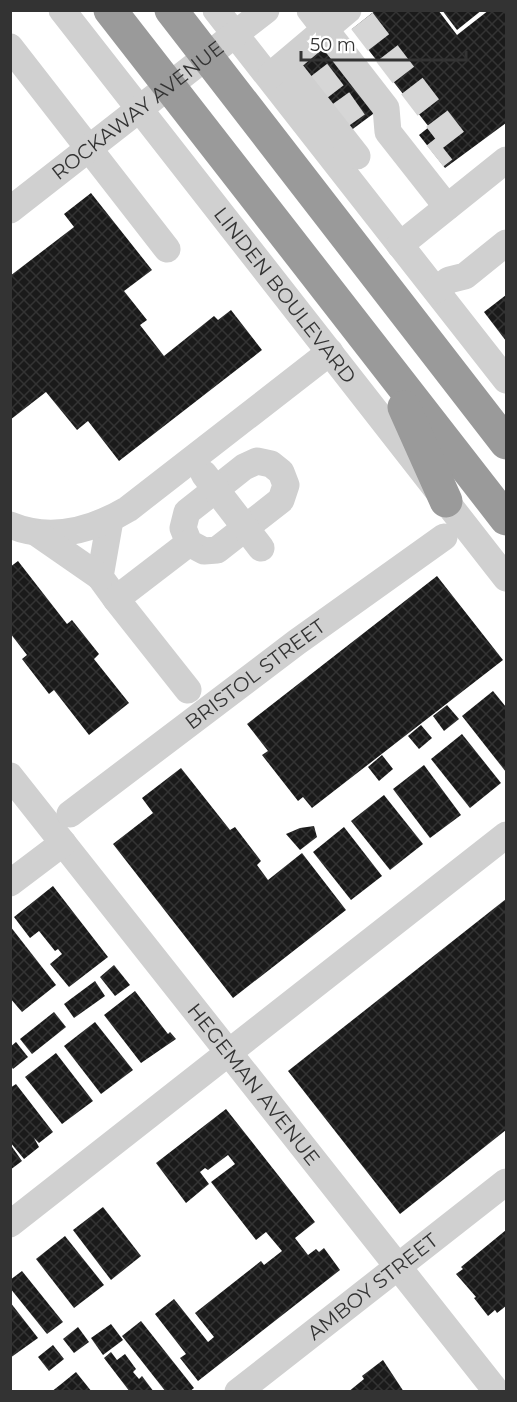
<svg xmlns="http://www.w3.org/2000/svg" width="517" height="1402" font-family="Montserrat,sans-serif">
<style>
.building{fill:url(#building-cross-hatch)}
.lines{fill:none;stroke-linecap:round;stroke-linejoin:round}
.minor-tunnel{stroke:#d6d6d6;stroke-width:27;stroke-dasharray:27 14;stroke-linecap:butt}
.minor{stroke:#d0d0d0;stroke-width:27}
.highway{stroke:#9a9a9a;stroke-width:33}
.labels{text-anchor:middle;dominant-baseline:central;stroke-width:6;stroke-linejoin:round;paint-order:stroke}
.street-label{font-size:20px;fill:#333;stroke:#fff}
</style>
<defs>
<pattern id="building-cross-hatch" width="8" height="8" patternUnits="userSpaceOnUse" patternTransform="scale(1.5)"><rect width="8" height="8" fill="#1a1a1a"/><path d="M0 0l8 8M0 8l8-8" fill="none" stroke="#333"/></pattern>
</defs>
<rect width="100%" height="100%" fill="#fff"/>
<g class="building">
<path d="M376,10h62l19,25 32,-25h17v113l-61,45 -26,-33 10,-8 -77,-98z"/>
<path d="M442,10h40l-25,20z"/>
<path d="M326,45l51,66 -31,23 -50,-66z"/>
<path d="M91,193l61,77 -28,21 23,29 -7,5 24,31 50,-40 4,4 13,-10 31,40 -143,111 -31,-40 -11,9 -31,-38 -36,28v-144l64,-49 -10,-13z"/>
<path d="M506,295v46l-22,-29z"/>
<path d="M18,561l49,63 5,-4 27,34 -5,5 35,44 -40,32 -35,-45 -5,4 -27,-35 5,-4 -17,-22v-66z"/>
<path d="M437,576l66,84 -191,148 -9,-11 -5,4 -36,-46 6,-4 -21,-27z"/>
<path d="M493,691l13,16v65l-44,-56z"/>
<path d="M447,705l12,14 -15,12 -11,-15z"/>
<path d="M421,725l11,13 -13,11 -11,-13z"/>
<path d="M462,734l39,49 -31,25 -39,-49z"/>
<path d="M382,755l11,14 -14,12 -11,-14z"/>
<path d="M424,765l37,50 -31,23 -37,-49z"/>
<path d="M181,768l49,62 5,-3 26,34 -4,4 11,15 34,-27 44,57 -113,88 -120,-154 40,-31 -11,-15z"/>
<path d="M384,795l39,49 -33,26 -39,-49z"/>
<path d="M314,826l3,11 -17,13 -14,-16 14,-6z"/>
<path d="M344,827l38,49 -31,24 -38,-48z"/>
<path d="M53,886l55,71 -39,30 -19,-23 12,-10 -4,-5 -3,2 -16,-20 -9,7 -16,-21z"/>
<path d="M506,899v231l-106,84 -112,-143z"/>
<path d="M10,926l46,59 -34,27 -12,-14z"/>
<path d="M114,965l16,20 -15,11 -15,-19z"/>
<path d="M95,981l10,15 -31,22 -10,-14z"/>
<path d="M135,991l33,43 2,-2 6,7 -35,24 -37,-48z"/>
<path d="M54,1012l12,15 -34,27 -12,-15z"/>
<path d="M95,1022l38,48 -32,24 -37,-48z"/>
<path d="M16,1042l12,15 -15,12 -3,-4v-18z"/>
<path d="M56,1053l37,48 -31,23 -37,-47z"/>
<path d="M16,1084l37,48 -14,11 -5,-5 5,9 -15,12 -14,-17v-54z"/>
<path d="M226,1109l89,113 -20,16 13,17 8,-6 3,3 5,-4 16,22 -142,111 -18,-23 6,-4 -31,-40 19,-15 34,43 6,-5 -19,-24 66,-52 3,4 18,-14 -16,-19 -10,8 -45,-58 24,-18 -7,-9 -20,15 -3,-2 -5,4 9,12 -23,19 -30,-40z"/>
<path d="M10,1144l12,17 -12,9z"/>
<path d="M103,1207l38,49 -30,24 -38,-50z"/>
<path d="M506,1230v76l-9,7 -2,-3 -7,6 -14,-18 2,-1 -20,-23 7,-5 -2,-2z"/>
<path d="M65,1236l39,49 -30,23 -38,-49z"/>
<path d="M22,1271l41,51 -16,12 -37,-46v-8z"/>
<path d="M10,1302l28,36 -28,20z"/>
<path d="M141,1321l53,67 -5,4h-23l-44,-56z"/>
<path d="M111,1324l12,16 -20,15 -12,-17z"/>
<path d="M78,1327l11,15 -15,11 -11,-14z"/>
<path d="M53,1345l11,14 -15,12 -11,-14z"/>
<path d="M111,1352l6,8 8,-6 11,15 -3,3 6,7 3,-3 12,16h-24l-26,-34z"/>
<path d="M383,1360l21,32h-56l16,-13 -2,-3z"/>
<path d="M76,1372l16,20h-41l9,-7z"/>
</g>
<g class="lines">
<g class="minor-tunnel">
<path d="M362,21l92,120 -19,15"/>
<path d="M314,91l30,-23"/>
<path d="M335,119l31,-22"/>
</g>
<g class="minor">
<path id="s1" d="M62,10l444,568"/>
<path d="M216,10l290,370"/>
<path d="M310,10l76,98 2,24 59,75"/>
<path d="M10,47l157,202"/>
<path d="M285,64l72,92"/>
<path d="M271,75l77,-65"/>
<path id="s2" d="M10,210l256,-200"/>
<path d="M400,245l106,-85"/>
<path d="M436,290l13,-10 16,-4 41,-33"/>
<path d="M257,461l14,3 10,8 5,13 -5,15 -64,50 -13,1 -15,-8 -6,-15 4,-16 57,-45z"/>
<path d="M204,474l57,74"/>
<path d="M110,520l-10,57 16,22"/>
<path d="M10,525c41,17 81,6 118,-16l202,-157"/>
<path d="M38,534l62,43"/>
<path d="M188,690l-72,-91 73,-56"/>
<path id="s3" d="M10,776l487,616"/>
<path id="s4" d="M70,814l227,-172 147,-105"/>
<path d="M10,883l53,-40"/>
<path d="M10,1224l496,-389"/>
<path id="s5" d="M238,1392l268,-210"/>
</g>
<g class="highway">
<path d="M110,10l396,509"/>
<path d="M171,10l335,433"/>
<path d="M404,407l42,94"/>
</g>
</g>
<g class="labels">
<g class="street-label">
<text stroke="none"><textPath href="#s2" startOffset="162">ROCKAWAY AVENUE</textPath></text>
<text stroke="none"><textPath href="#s1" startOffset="362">LINDEN BOULEVARD</textPath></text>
<text stroke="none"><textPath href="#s4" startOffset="232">BRISTOL STREET</textPath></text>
<text stroke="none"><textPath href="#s3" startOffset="393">HEGEMAN AVENUE</textPath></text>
<text stroke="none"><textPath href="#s5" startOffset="171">AMBOY STREET</textPath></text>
</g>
</g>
<rect width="517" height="1402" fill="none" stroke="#333333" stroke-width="24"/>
<path d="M301 51v9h165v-9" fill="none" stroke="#333333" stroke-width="3"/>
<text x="310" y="51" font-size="18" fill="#333333" stroke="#ffffff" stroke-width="4.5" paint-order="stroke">50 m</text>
</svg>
